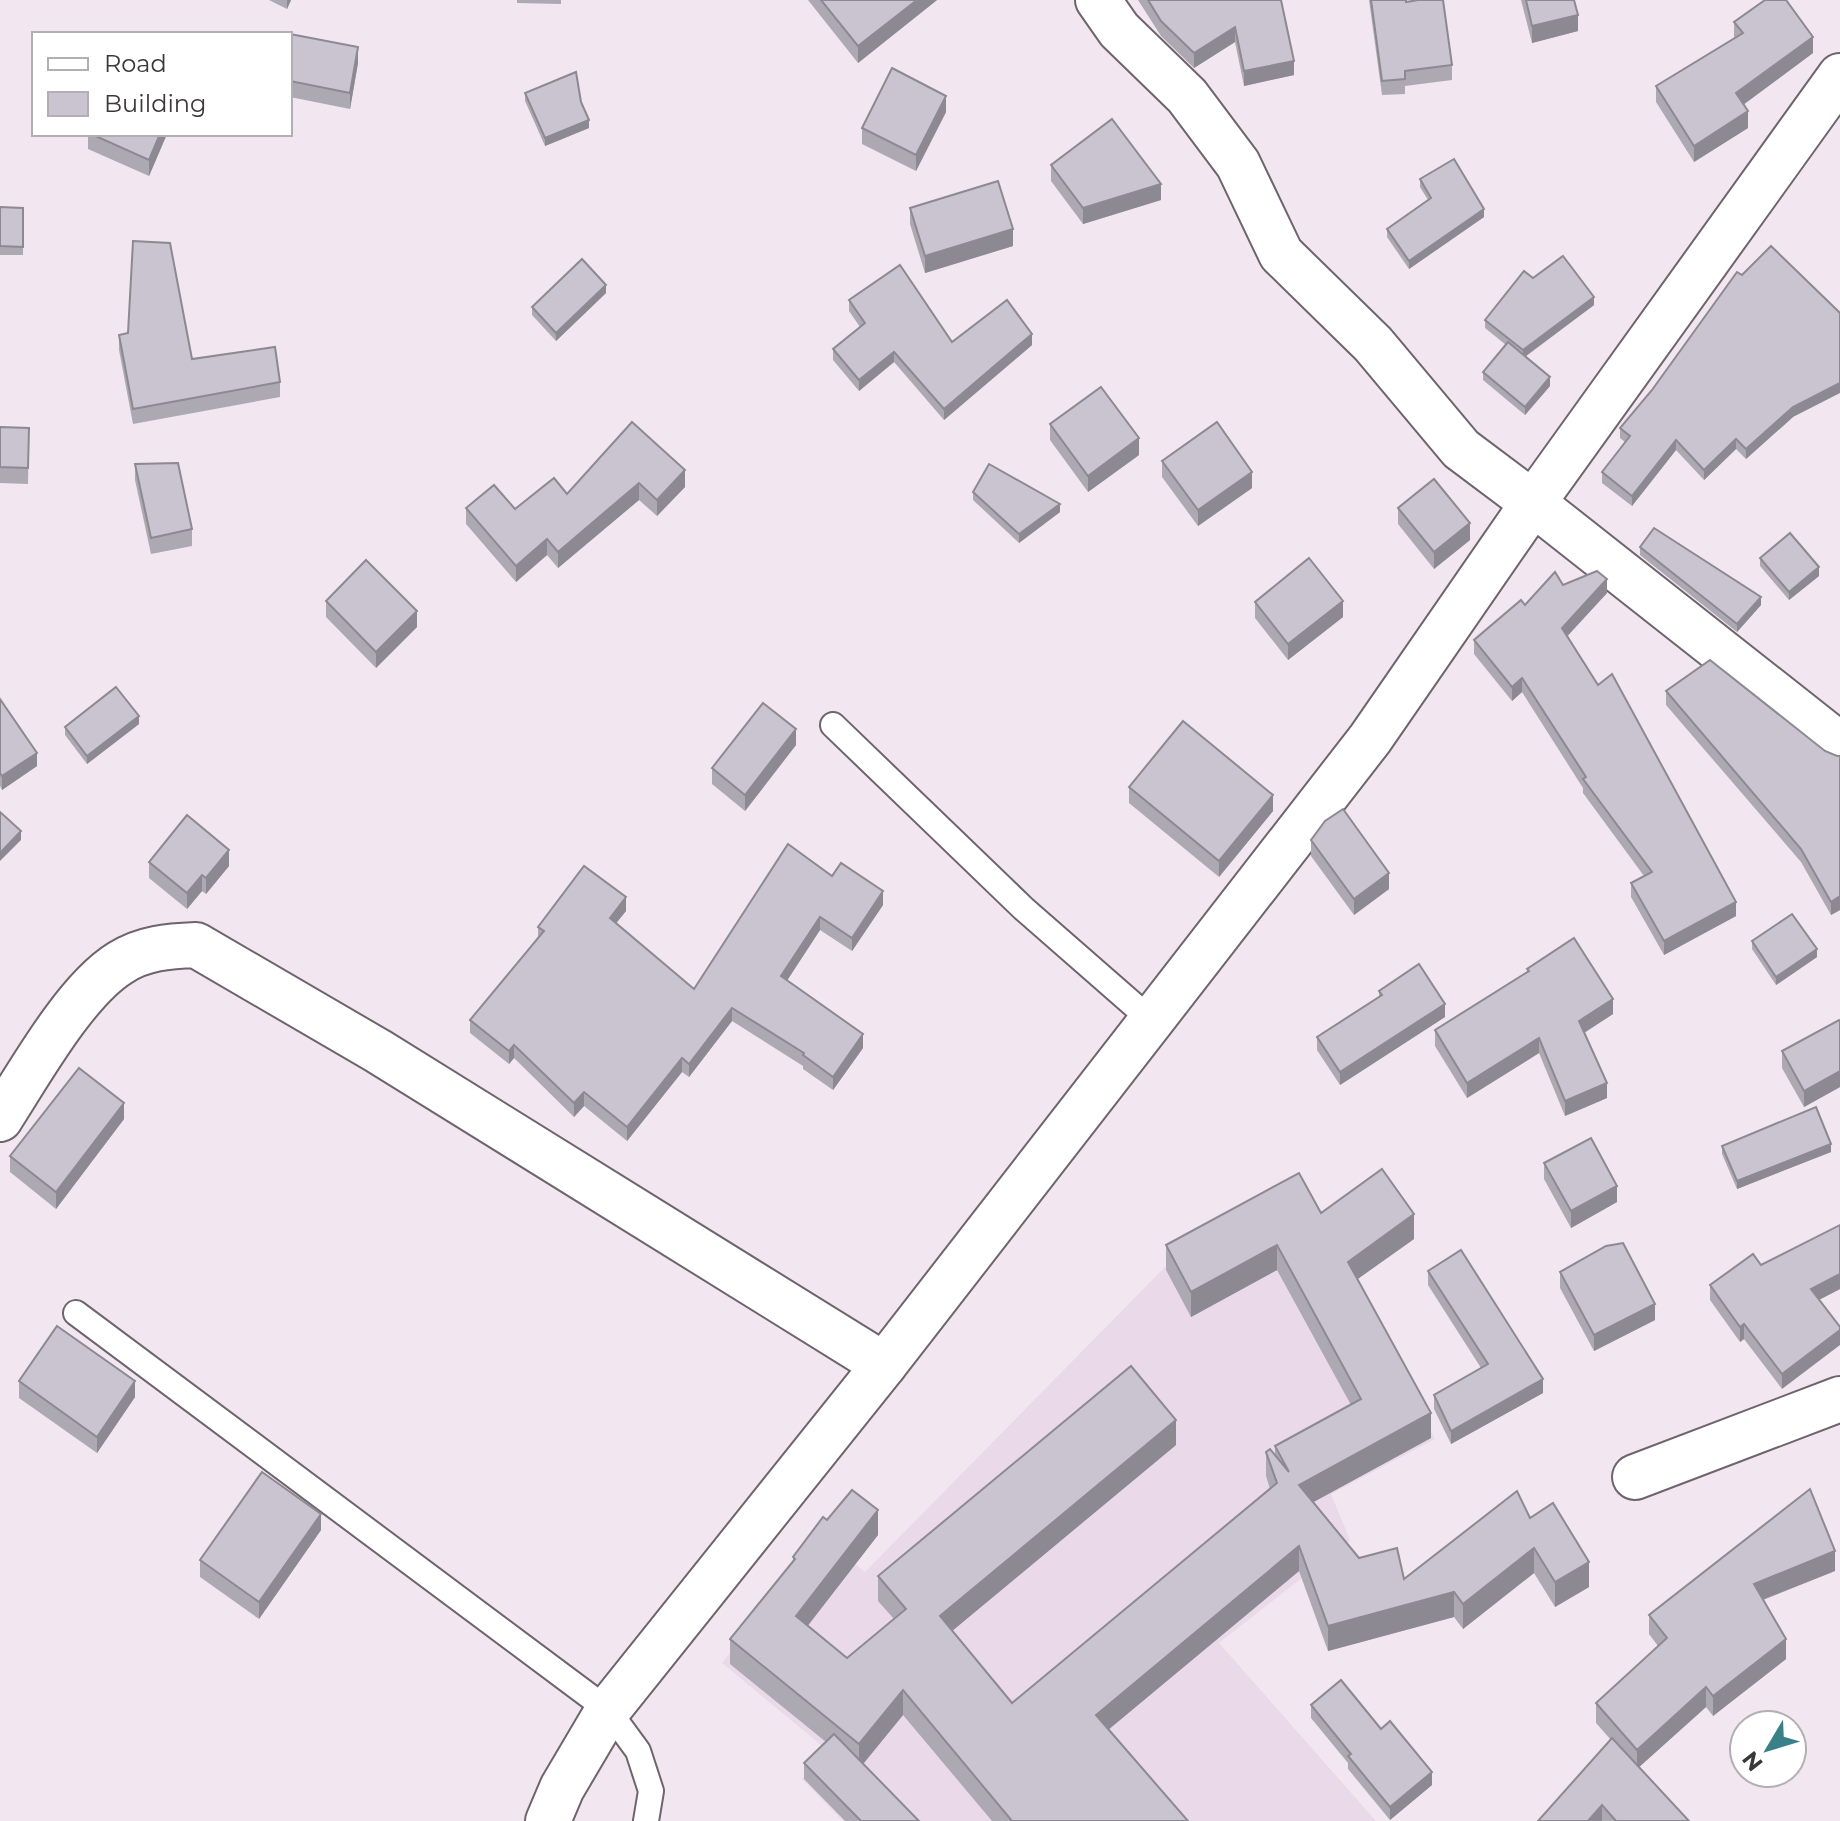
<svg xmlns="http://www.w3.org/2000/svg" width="1840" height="1821" font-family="Montserrat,sans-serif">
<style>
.built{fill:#ead9e8}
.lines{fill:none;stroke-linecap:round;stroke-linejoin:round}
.service-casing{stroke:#6e646d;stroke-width:28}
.minor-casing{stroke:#6e646d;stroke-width:48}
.service{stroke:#fff;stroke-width:24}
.minor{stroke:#fff;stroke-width:44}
.wall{fill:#ada9b3}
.shaded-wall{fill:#8d8992}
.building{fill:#c9c4d0;stroke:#8d8992;stroke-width:2}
</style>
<rect width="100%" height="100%" fill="#f2e7f0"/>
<path class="built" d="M1300,1193l135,246 -104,55 19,46 -131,103 157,178h-533l-41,-42 25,-29 -105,-87 100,-124 43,33 301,-306z"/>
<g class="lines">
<g class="service-casing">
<g id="service">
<path d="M833,725l191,184 127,111"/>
<path d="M76,1313l532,397 30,41 13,40 -5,30"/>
</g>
</g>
<g class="minor-casing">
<g id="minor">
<path d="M1098,0l21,30 68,66 51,68 43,90 92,90 88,105 72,54 307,242"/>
<path d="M0,1119c29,-45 75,-128 120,-156 23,-15 49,-17 76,-18l182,106 506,314"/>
<path d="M1635,1477l205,-78"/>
<path d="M548,1821l14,-33 46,-78 276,-345 486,-626 163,-236 307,-427"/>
</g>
</g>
<use href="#service" class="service"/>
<use href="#minor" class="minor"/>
</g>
<g class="wall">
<path d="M269,0h22l-4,9z"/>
<path d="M517,0h44v4l-44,-1z"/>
<path d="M808,0h129l-79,63z"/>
<path d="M1138,0h143l13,75 -50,11 -9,-44 -41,26 -33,-32z"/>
<path d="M1369,0h37v2l46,63v15l-47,6v8l-23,1z"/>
<path d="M1521,0h53l4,31 -46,12z"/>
<path d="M1734,22l79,31 -70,52 5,23 -54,34 -38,-60v-16l78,-48z"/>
<path d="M290,34l68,29 -8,46 -60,-12z"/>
<path d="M525,93l56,9 8,26 -44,18 -20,-45z"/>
<path d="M946,112l-30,59 -54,-27v-16z"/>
<path d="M88,134h79l-18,42 -61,-27z"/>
<path d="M1051,165l110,35 -78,24 -32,-43z"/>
<path d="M1420,179l64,38 -75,52 -22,-32v-8l41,-29 -8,-13z"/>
<path d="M0,207l23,1v47h-23z"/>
<path d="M910,208l103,38 -88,27 -15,-49z"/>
<path d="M1533,278l61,27 -69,52 25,29 -25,29 -42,-35v-8l23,-27 -21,-17v-8z"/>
<path d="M606,293l-50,48 -24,-26v-8z"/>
<path d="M849,300l103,42 80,3 -88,75 -50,-58 -35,29 -26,-31v-11l27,-22 -11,-16z"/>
<path d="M119,335l73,24 88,23v15l-147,27 -14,-74z"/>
<path d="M1793,417l-47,42 -10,-10 -32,31 -28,-30 -44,56 -30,-23v-11l23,-30 -5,-4v-10z"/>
<path d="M632,422l53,65 -28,29 -18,-16 -81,68 -11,-13 -31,27 -50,-58v-16l49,1 52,-15z"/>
<path d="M1050,424l89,31 -51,37 -38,-52z"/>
<path d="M0,427l29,1 -1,56 -28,-1z"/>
<path d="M1162,461l90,27 -54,38 -36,-49z"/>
<path d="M135,464l57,65v17l-41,8 -16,-74z"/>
<path d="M973,492l87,20 -41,31 -46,-43z"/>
<path d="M1398,508l72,32 -36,29 -36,-45z"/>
<path d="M1640,547l121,58 -24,27 -97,-77z"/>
<path d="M1760,558l59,18 -30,24 -29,-34z"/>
<path d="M1563,585l44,8 -40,43 169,280 -72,39 -33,-58v-14l13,-7 -61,-83v-5l-61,-96 -10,9 -38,-47v-14l51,-35z"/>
<path d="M326,601l91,26 -41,41 -50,-51z"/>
<path d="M1255,602l88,15 -55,43 -33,-42z"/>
<path d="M1666,691l171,65h3v154l-9,5 -30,-53 -135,-157z"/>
<path d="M0,699l37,67 -35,24 -2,-4z"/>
<path d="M139,724l-52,40 -22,-29v-8z"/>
<path d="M796,745l-51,66 -33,-27v-16z"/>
<path d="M1129,787l144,24 -54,66 -90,-74z"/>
<path d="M1311,840l78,49 -35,26 -43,-59z"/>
<path d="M149,862l80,4 -23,28 -4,-3 -15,18 -38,-31z"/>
<path d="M832,876l51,29 -31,46 -32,-21 -33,50 76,68 -30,42 -30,-21v-3l-71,-45 -43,56 -7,-5 -55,69 -43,-35 -10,11 -60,-59 -5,6 -39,-31v-13l68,-83v-10l88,-16 -10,12 78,66z"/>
<path d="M1752,941l65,16 -41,28 -24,-36z"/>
<path d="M1527,969l86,45 -29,19 23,65 -42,18 -26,-63 -72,45 -32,-52v-16l92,-57z"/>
<path d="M1379,991l66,26 -105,68 -23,-35v-13l62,-40z"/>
<path d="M1840,1022v65l-36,20 -22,-39v-17z"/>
<path d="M124,1119l-68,90 -46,-37v-16z"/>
<path d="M1722,1146l109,6 -94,37 -15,-35z"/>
<path d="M1544,1163l73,39 -46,26 -27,-49z"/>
<path d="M1321,1213l93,26 -57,40 74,159 -118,64 46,56 45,21 126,-61 59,69 -34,20 -21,-34 -71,56 -9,-12 -126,34 -29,-80 -190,158 79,92h-196l-89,-106 -40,49 56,57h-74l-41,-42v-16l22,-21 -96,-78v-25l63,-77v-5l34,-37 51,15 -71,91 40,32 47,-39 -16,-18v-25l298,-131 -224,186 60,72 258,-214 -4,-13v-24l9,3v-9l76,-41 -74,-135 -86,47 -25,-47v-25z"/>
<path d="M1840,1225v64l-21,11 -37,89 -38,-50 -4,3 -30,-42v-15l51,-20z"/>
<path d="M1428,1271l115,122 -92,51 -17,-35v-14l47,-27 -53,-83z"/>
<path d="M1560,1272l95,48 -61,31 -34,-63z"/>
<path d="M19,1381l116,16 -38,56 -78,-55z"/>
<path d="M321,1530l-62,89 -59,-42v-17z"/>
<path d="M1835,1571l-72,29 23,59 -73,57 -7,-9 -67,60 50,54h-151l73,-81 -15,-17v-20l62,-57 -9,-12v-19z"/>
<path d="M1311,1705l70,24 51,56 -42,35 -42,-51v-6l-37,-45z"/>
</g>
<g class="shaded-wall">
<path d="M287,0h4l-4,9z"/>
<path d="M917,0h20l-79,63v-17z"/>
<path d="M1578,15v16l-46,12v-17z"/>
<path d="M1235,27v15l-41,26v-15z"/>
<path d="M1813,37v16l-77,57v-17z"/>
<path d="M358,47v16l-8,46v-16z"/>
<path d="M1294,61v14l-50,11v-15z"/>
<path d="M946,96v16l-30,59v-16z"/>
<path d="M1748,111v17l-54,34v-16z"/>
<path d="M589,120v8l-44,18v-8z"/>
<path d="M160,134h7l-18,42v-16z"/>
<path d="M1161,184v16l-78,24v-16z"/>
<path d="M1484,209v8l-75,52v-8z"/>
<path d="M1013,229v17l-88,27v-17z"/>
<path d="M606,285v8l-50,48v-8z"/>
<path d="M1594,297v8l-71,53v-8z"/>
<path d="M1032,334v11l-88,75v-11z"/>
<path d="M894,352v10l-35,29v-11z"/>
<path d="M1550,377v9l-25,29v-8z"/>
<path d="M1840,383v10l-47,24 -47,42v-10l47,-42z"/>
<path d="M1139,438v17l-51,37v-16z"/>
<path d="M1736,439v10l-32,31v-10z"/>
<path d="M1676,440v10l-44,56v-10z"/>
<path d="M685,470v17l-28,29v-16z"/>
<path d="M1252,472v16l-54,38v-16z"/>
<path d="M639,483v17l-81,68v-16z"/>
<path d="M1060,504v8l-41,31v-9z"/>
<path d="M1470,523v17l-36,29v-17z"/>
<path d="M547,539v16l-31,27v-16z"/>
<path d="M1819,567v9l-30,24v-8z"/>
<path d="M1607,579v14l-45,49v-14z"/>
<path d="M1761,597v8l-24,27v-8z"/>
<path d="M1343,601v16l-55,43v-16z"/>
<path d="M417,611v16l-41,41v-16z"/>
<path d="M1522,678v14l-10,9v-14z"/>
<path d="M139,716v8l-52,40v-8z"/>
<path d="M796,729v16l-51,66v-16z"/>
<path d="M37,753v13l-35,24v-14z"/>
<path d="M1273,795v16l-54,66v-16z"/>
<path d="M21,831v9l-21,21v-8z"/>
<path d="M229,850v16l-23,28v-16z"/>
<path d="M1389,873v16l-35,26v-16z"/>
<path d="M202,875v16l-15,18v-16z"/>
<path d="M883,891v14l-31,46v-13z"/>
<path d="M1840,896v14l-9,5v-13z"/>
<path d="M626,897v14l-16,20v-13z"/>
<path d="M1736,902v14l-72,39v-14z"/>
<path d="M820,917v13l-39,60v-14z"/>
<path d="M1817,949v8l-41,28v-8z"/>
<path d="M1613,999v15l-34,22v-15z"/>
<path d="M1445,1004v13l-105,68v-13z"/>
<path d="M732,1008v13l-43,56v-13z"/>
<path d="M863,1034v14l-30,42v-13z"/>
<path d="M1539,1038v15l-72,45v-15z"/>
<path d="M514,1045v13l-5,6v-13z"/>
<path d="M682,1058v14l-55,69v-14z"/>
<path d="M1840,1071v16l-36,20v-16z"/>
<path d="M1607,1083v15l-42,18v-15z"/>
<path d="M584,1092v14l-10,11v-14z"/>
<path d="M124,1103v16l-68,90v-17z"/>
<path d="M1831,1144v8l-94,37v-8z"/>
<path d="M1617,1186v16l-46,26v-17z"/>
<path d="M1414,1214v25l-66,47v-24z"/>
<path d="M1277,1245v25l-86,47v-25z"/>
<path d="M1840,1274v15l-29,15v-15z"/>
<path d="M1655,1304v16l-61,31v-16z"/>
<path d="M1744,1324v15l-4,3v-15z"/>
<path d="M1840,1330v15l-58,44v-15z"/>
<path d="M1543,1379v14l-92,51v-13z"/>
<path d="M135,1381v16l-38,56v-16z"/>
<path d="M1431,1413v25l-132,72v-25z"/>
<path d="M1176,1420v25l-236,196v-25z"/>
<path d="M878,1510v25l-82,106v-25z"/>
<path d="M321,1514v16l-62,89v-17z"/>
<path d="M1299,1546v25l-203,169v-25z"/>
<path d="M1534,1548v25l-71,56v-25z"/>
<path d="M1835,1551v20l-81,32v-19z"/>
<path d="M1589,1562v25l-34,20v-25z"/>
<path d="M1454,1592v25l-126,34v-25z"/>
<path d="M1786,1639v20l-73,57v-20z"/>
<path d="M1706,1687v20l-69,62v-19z"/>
<path d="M903,1690v25l-44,54v-25z"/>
<path d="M1432,1772v13l-42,35v-13z"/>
<path d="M1602,1805v16h-14z"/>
</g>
<g class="building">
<path d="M821,0h96l-59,46z"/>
<path d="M1148,0h133l13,61 -50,10 -9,-44 -41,26 -33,-32z"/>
<path d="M1371,0h35v2l12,-2h25l9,65 -47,6v8l-23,2z"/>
<path d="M1526,0h48l4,15 -46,11z"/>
<path d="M1765,0h21l27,37 -77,56 12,18 -54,35 -38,-60 87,-53 -9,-11z"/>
<path d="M290,34l68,13 -8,46 -60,-12z"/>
<path d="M892,68l54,28 -30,59 -54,-27z"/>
<path d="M576,72l5,30 8,18 -44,18 -20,-45z"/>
<path d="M1112,119l49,65 -78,24 -32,-43z"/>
<path d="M91,134h69l-11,26z"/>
<path d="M1454,159l30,50 -75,52 -22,-32 44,-31 -11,-19z"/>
<path d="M998,181l15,48 -88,27 -15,-48z"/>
<path d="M0,207l23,1v39l-23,-1z"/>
<path d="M133,241l37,2 22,116 83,-12 5,35 -147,27 -14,-74 9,-2z"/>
<path d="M1771,246l69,67v70l-47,24 -47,42 -10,-10 -32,31 -28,-30 -44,56 -30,-24 28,-36 -10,-8 32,-38 85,-118 5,3z"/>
<path d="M1563,256l31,41 -71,53 -38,-30 39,-49 9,7z"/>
<path d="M582,259l24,26 -50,48 -24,-26z"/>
<path d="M900,265l52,77 55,-42 25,34 -88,75 -50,-57 -35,28 -26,-31 32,-26 -16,-23z"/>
<path d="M1508,342l42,35 -25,30 -42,-35z"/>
<path d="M1101,387l38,51 -51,38 -38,-52z"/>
<path d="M632,422l53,48 -28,30 -18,-17 -81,69 -11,-13 -31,27 -50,-58 28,-23 21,24 39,-31 13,16z"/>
<path d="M1217,422l35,50 -54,38 -36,-49z"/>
<path d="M0,427l29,1 -1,40 -28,-1z"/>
<path d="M178,463l14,66 -41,9 -16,-74z"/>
<path d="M989,464l71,40 -41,30 -46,-42z"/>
<path d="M1434,479l36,44 -36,29 -36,-44z"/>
<path d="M1654,528l107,69 -24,27 -97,-77z"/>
<path d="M1790,533l29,34 -30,25 -29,-34z"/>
<path d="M1309,558l34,43 -55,43 -33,-42z"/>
<path d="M366,560l51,51 -41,41 -50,-51z"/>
<path d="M1597,571l10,8 -45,49 36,57 14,-11 124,228 -72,39 -33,-58 21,-11 -69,-93 3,-2 -64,-99 -10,9 -38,-47 47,-40 4,5 30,-33 8,13z"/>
<path d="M1710,660l115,91 12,5h3v140l-9,6 -30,-53 -135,-158z"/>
<path d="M116,687l23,29 -52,40 -22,-29z"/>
<path d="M0,699l37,54 -35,23 -2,-3z"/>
<path d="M763,703l33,26 -51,66 -33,-27z"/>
<path d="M1183,721l90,74 -54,66 -90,-74z"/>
<path d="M1343,809l46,64 -35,26 -43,-59 14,-19z"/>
<path d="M0,812l21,19 -21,22z"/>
<path d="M187,815l42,35 -23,28 -4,-3 -15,18 -38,-31z"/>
<path d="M788,844l44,32 9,-13 42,28 -31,47 -32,-21 -39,59 82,58 -30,43 -30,-22 1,-2 -72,-45 -43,56 -7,-6 -55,69 -43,-35 -10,11 -60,-58 -5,6 -39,-31 74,-89 -6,-4 46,-61 42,31 -16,21 84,71z"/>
<path d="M1792,914l25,35 -41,28 -24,-36z"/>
<path d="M1574,938l39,61 -34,22 28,62 -42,18 -26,-63 -72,45 -32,-53 94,-59 -2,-2z"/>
<path d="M1419,964l26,40 -105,68 -23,-35 65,-42 -3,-4z"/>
<path d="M1839,1020l1,2v49l-36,20 -22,-40z"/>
<path d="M79,1068l45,35 -68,89 -46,-36z"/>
<path d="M1816,1107l15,37 -94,37 -15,-35z"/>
<path d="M1591,1138l26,48 -46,25 -27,-48z"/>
<path d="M1382,1169l32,45 -66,48 83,151 -132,72 60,73 38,-10 7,31 113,-88 13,27 23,-15 36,59 -34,20 -21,-34 -71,56 -9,-12 -126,34 -29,-80 -203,169 92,106h-176l-109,-131 -44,54 -129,-105 65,-80 -2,-2 30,-40 4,3 25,-30 26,20 -82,106 51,42 59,-49 -28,-33 253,-210 45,54 -236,196 72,87 265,-220 -11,-31 4,-3 19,23 -14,-26 86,-47 -84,-154 -86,47 -25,-47 133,-72 22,40z"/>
<path d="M1840,1225v49l-29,15 29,38v3l-58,44 -38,-50 -4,3 -30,-42 43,-31 8,11z"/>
<path d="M1623,1243l32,61 -61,31 -34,-63 46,-26z"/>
<path d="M1461,1250l82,129 -92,52 -17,-36 54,-31 -60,-93z"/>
<path d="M57,1326l78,55 -38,56 -78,-56z"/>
<path d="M262,1472l59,42 -62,88 -59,-42z"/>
<path d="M1810,1489l25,62 -81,33 32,55 -73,57 -7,-9 -69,63 -41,-47 71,-65 -18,-23z"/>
<path d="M1341,1680l40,49 9,-8 42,51 -42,35 -42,-51 3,-2 -40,-49z"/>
<path d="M834,1734l85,87h-58l-57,-58z"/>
<path d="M1612,1738l77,83h-73l-14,-16 -14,16h-50z"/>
</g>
<rect x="32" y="32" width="260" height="104" fill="#ffffff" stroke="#b1afb1" stroke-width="2"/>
<rect x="48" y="58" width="40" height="12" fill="#ffffff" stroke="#b1afb1" stroke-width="2"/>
<text x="104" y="72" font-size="24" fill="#3c373b">Road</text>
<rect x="48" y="92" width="40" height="24" fill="#c9c4d0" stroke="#b1afb1" stroke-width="2"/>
<text x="104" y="112" font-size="24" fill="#3c373b">Building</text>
<g transform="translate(1768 1749) rotate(232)"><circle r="38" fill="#ffffff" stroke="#b1afb1" stroke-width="2"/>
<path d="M0-6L14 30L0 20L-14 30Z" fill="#398088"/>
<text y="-12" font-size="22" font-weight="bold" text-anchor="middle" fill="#3c373b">N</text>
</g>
</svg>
